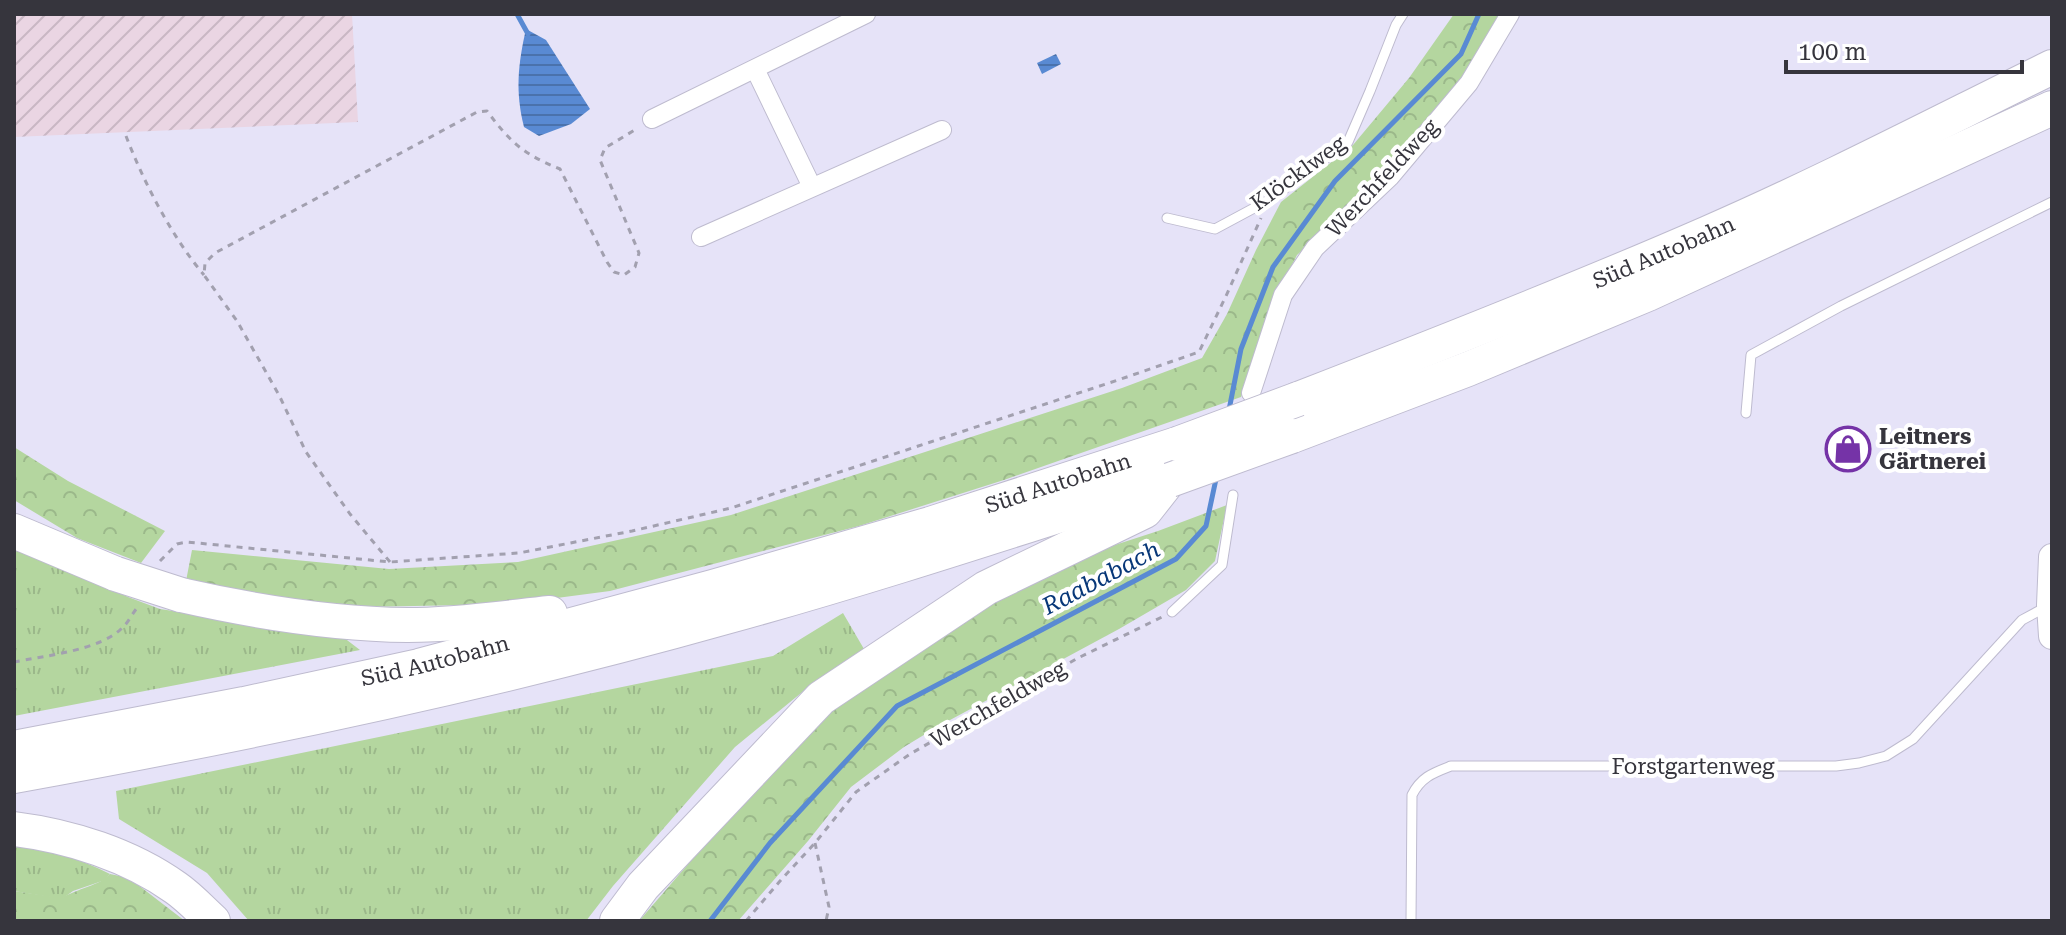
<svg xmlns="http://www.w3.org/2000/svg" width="2066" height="935" font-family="'Roboto Serif',serif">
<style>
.industrial{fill:url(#industrial-furrows)}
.grass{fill:url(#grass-tufts)}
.forest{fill:url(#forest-crowns)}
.water{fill:url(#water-rules)}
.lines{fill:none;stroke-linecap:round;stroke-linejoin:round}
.stream{stroke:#598ad3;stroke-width:5}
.lane-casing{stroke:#bebbcf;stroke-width:11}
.street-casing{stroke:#bebbcf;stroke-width:20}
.secondary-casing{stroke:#bebbcf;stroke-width:28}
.highway-casing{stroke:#bebbcf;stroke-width:36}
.path{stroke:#a2a0af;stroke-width:3;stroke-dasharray:6 6;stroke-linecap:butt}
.lane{stroke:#fff;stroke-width:9}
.street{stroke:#fff;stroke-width:18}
.secondary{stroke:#fff;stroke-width:26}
.highway{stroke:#fff;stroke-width:34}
.highway-bridge-casing{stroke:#bebbcf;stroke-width:36;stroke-linecap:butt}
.highway-bridge{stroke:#fff;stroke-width:34}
.labels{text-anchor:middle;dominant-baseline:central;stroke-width:8;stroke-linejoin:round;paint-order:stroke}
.street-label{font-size:22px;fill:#36353d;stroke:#fff}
.poi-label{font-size:22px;font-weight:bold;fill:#36353d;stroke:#fff;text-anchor:start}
.water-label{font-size:24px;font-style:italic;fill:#073778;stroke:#fff}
</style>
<defs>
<pattern id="industrial-furrows" width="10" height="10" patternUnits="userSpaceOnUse" patternTransform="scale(2)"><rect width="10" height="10" fill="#ead5e3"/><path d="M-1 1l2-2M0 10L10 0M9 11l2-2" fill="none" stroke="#c9b7c4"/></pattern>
<pattern id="grass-tufts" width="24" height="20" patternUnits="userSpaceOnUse" patternTransform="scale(2)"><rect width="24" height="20" fill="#b4d69f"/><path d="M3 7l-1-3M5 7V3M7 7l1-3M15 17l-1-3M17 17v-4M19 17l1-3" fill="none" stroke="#9bb88a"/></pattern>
<pattern id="forest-crowns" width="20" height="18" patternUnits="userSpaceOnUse" patternTransform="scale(2)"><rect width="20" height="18" fill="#b4d69f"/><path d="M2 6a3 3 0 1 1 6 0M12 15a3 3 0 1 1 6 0" fill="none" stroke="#9bb88a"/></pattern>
<pattern id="water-rules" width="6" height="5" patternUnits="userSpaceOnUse" patternTransform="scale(2)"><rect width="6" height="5" fill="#598ad3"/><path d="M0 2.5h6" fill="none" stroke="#4a72ac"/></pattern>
</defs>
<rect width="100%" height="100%" fill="#e6e3f8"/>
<path class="industrial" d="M14,14h338l6,108 -344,15z"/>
<g class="grass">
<path d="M14,544l83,37 31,16 32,12 183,28 17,13 -346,66z"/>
<path d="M843,613l21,36 -58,40 -71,58 -122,139 -27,35h-337l-42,-48 -88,-54 -3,-28 657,-135z"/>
<path d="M14,846c34,1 66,13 96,28l-5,6 -32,11 -11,8 -48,-8z"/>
</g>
<g class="forest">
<path d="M1454,14h50l-41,65 -82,100 -84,76 -30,60 -26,82 -237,83 -145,46 -249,65 -61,8 -82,6 -106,2 -98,-10 -77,-16 6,-31 197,19 129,-7 213,-47 391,-127 80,-30 25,-44 29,-64 25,-48 72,-57 56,-67z"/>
<path d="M14,447l54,34 97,50 -24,32 -64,-25 -63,-38z"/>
<path d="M1227,505l-12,56 -29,29 -67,39 -182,98 -33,20 -53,40 -43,54 -70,80h-99l151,-175 69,-58 158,-105 64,-27 77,-25z"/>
<path d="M110,874l19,4 56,43h-171v-30l48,7c14,-9 39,-13 48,-24z"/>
</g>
<g class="water">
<path d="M526,29l20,11 44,69 -19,15 -32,12 -15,-9c-9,-35 -6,-63 2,-98z"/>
<path d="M1056,54l5,10 -19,10 -5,-11z"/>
</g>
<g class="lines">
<g class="stream">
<path d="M517,14l11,20"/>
<path d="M1229,410l12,-61 32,-82 62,-86 126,-127 18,-40"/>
<path d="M710,921l60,-78 127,-137 279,-147 30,-33 10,-47"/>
</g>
<g class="lane-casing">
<g id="lane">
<path d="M1167,218l48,11 54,-29 79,-58 22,-51 26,-66 7,-11"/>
<path d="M1746,413l5,-58 90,-49 211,-104"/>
<path d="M1172,612l50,-47 11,-70"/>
<path d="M1411,921l1,-126c9,-18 21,-22 39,-29h385l23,-3 27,-7 27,-17 109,-119 26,-14"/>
</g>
</g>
<g class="street-casing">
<g id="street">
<path d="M755,69l57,118"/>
<path d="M652,119l214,-105"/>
<path d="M701,237l241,-107"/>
<path d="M1251,393l32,-98 32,-47 75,-71 79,-94 41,-69"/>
</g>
</g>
<g class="secondary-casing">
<path id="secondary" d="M2052,557l-2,48 2,31"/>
</g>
<g class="highway-casing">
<g id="highway">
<path id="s1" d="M1298,399c137,-53 275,-107 410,-166 117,-51 230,-110 344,-166"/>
<path d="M1292,436l176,-67 180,-75 404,-186"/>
<path d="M14,531l102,43"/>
<path d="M181,595c75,17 150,29 227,30 47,0 95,-7 142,-12"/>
<path id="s2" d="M14,748l230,-44 175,-38 294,-79 217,-63 247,-80"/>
<path d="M14,776c239,-43 478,-93 712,-159 149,-41 296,-90 444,-137"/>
<path d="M14,829c56,7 116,26 162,59 13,9 25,22 37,33"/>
<path d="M617,921l26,-35 178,-188 165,-110 159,-77 22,-28"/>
</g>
</g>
<g class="path">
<path d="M126,136c18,47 46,101 78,139"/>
<path d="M160,561l17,-17 10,-2 203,20 129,-9 113,-22 99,-23 390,-129 78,-27 27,-56 35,-78"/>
<path d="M390,562l-40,-48 -44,-62 -27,-57 -42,-74 -33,-46 1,-12 10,-10 262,-141 10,-1c24,32 36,43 73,58l47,93 7,10 10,3 11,-8 4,-14 -39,-93 5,-12 33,-20"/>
<path d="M14,662c30,-6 87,-12 108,-34 6,-5 10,-14 15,-20"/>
<path d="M815,843l14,64 -3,14"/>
<path d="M746,921l34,-40 35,-38 41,-51 54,-38 168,-96 84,-41"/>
</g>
<use href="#lane" class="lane"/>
<use href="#street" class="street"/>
<use href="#secondary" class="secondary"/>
<use href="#highway" class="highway"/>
<g class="highway-bridge-casing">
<g id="highway-bridge">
<path d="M1177,444l121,-45"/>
<path d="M1170,480l122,-44"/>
<path d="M116,574l65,21"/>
</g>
</g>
<use href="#highway-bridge" class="highway-bridge"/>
</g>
<defs>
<g id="shop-ring" transform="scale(2.3)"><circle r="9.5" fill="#fff" stroke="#7533a7" stroke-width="1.5"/><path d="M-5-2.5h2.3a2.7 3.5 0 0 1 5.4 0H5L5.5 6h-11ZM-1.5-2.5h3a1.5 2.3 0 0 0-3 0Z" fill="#7533a7"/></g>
</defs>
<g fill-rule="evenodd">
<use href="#shop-ring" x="1848" y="449"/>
</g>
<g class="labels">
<g class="street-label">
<text transform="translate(1298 173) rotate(-36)">Klöcklweg</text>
<text transform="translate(1382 178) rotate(-47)">Werchfeldweg</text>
<text stroke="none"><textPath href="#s1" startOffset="394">Süd Autobahn</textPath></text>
<text stroke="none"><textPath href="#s2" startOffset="1078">Süd Autobahn</textPath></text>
<text stroke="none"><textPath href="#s2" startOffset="430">Süd Autobahn</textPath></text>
<text transform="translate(998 704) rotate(-30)">Werchfeldweg</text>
<text x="1693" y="766">Forstgartenweg</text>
</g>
<g class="poi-label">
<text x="1879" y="436">Leitners<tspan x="1879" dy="25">Gärtnerei</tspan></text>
</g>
<g class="water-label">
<text transform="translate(1101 578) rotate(-28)">Raababach</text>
</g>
</g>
<rect width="2066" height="935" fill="none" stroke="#36353d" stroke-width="32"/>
<path d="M1786 60v12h236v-12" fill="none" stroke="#36353d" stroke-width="4"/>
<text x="1798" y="60" font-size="24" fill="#36353d" stroke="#ffffff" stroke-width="6" paint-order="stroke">100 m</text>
</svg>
